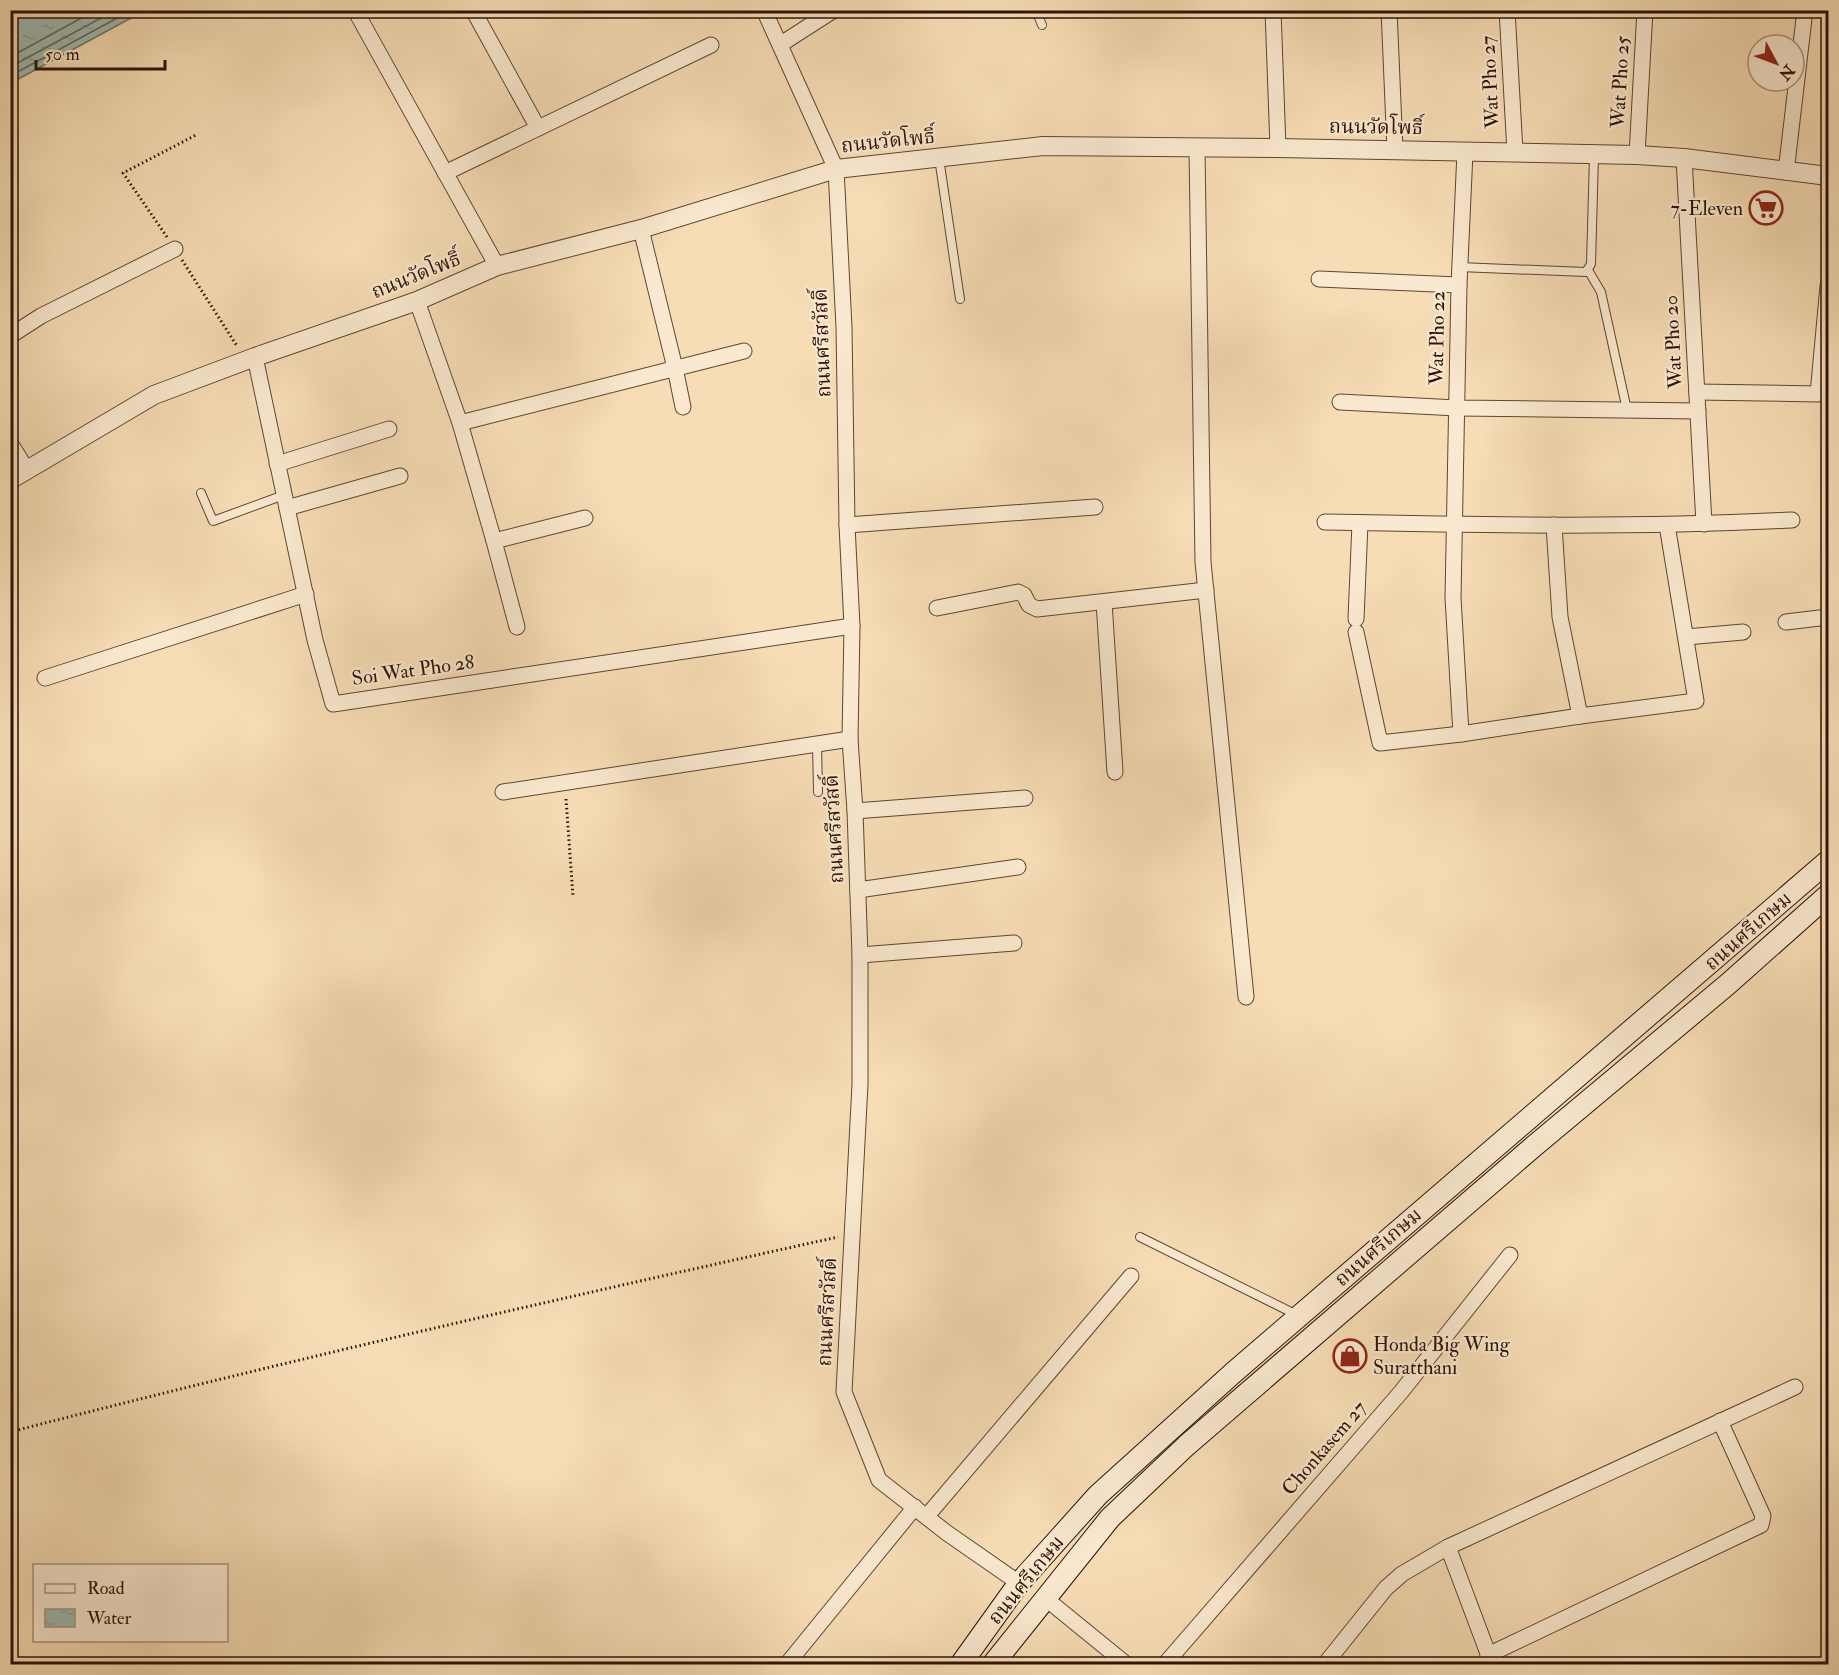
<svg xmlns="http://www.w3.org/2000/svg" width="1839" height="1675" font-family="'IM FELL Double Pica','Noto Serif Thai',serif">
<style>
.water{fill:url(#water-ripples);stroke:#70776d;stroke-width:1.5}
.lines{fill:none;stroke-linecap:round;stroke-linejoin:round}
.shore{stroke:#65665c;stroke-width:1.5}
.service-casing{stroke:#5f4531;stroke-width:10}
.minor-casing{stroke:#5f4531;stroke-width:17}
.tertiary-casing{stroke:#5f4531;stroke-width:20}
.secondary-casing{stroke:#2c1205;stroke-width:23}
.path{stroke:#2c1205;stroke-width:3;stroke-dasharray:1.5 3;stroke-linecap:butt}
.service{stroke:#fae9d0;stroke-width:8}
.minor{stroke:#fae9d0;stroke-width:15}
.tertiary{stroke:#fae9d0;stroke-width:18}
.secondary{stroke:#fae9d0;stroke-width:21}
.labels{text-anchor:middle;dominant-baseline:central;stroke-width:4.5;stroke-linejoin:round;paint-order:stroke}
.street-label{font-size:20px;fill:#2c1205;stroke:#fae9d0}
.poi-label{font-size:20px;fill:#2c1205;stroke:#fae9d0;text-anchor:end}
</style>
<defs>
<pattern id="water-ripples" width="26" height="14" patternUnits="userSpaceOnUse" patternTransform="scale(1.5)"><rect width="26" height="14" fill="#9ebbb3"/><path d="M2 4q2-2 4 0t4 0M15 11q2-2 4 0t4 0" fill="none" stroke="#88a098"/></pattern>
</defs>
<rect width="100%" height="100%" fill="#f7ddb6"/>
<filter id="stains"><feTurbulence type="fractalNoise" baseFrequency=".00333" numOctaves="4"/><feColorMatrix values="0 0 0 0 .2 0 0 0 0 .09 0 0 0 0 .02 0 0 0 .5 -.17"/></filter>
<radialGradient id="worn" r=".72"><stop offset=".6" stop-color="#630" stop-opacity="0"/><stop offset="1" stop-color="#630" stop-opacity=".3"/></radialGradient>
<path class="water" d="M10,11l1,-1 133,1 -133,72z"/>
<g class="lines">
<g class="shore">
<path d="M10,57l86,-47"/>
<path d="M10,67l106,-57"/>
<path d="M10,76l122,-66"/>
</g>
<g class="service-casing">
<g id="service">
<path d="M1036,10l6,15"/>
<path d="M939,158l21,141"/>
<path d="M1459,267l127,5 5,-8 3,-108"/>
<path d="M1588,270l13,22 26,118"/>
<path d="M201,493l12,28 71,-26"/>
<path d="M817,744l1,48"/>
<path d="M1140,1237l157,78"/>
</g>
</g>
<g class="minor-casing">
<g id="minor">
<path d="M355,10l142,256"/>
<path d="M473,10l65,118"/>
<path d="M764,10l72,159 8,158 3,198 5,101 -2,113 5,72 5,144v129l-16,308 35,88 68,53 72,50"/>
<path d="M1273,10l5,138"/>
<path d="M1389,10l6,140"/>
<path d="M1507,10l8,142"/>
<path d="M781,44l53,-34"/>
<path d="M1197,148l6,414 43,435"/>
<path d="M1465,152l-6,133 -6,313 8,136 119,-18 116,-15 -29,-176"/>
<path d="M1637,155l8,-145"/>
<path d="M1684,158l20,366"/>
<path d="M1786,172l19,-162"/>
<path d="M445,173l266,-128"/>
<path d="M641,229l34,139 8,39"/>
<path d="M1319,279l140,6"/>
<path d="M417,301l43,122 34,118 23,86"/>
<path d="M10,336l31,-20 134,-67"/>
<path d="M255,357l60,283 18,64 519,-78"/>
<path d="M1697,392l121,2 10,-108"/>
<path d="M1340,402l117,6 241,3"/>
<path d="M460,423l284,-72"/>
<path d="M10,443l17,27"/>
<path d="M277,464l112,-35"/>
<path d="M287,508l113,-32"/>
<path d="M1325,522c156,3 311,6 467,-2"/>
<path d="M847,525l248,-18"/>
<path d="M1554,525l6,92 20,99"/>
<path d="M494,541l91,-23"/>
<path d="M1104,602l11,170"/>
<path d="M937,608l81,-16 6,3 5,10 8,4 169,-19"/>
<path d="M1356,619l4,-96"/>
<path d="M1786,622l42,-5"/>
<path d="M1356,632l24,111 81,-9"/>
<path d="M1686,637l57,-5"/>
<path d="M45,678l261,-84"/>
<path d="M503,792l347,-53"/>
<path d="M855,811l170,-13"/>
<path d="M858,890l160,-23"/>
<path d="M860,955l154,-12"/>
<path d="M927,1516l204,-240"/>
<path d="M1448,1547l347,-160"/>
<path d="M1045,1598l81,66"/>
<path d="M1488,1655l273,-130 2,-9 -43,-95"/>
<path d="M787,1664l128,-157"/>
<path d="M1165,1664l236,-272 109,-137"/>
<path d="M1325,1664l61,-76 16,-14 46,-27 44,117"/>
</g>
</g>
<g class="tertiary-casing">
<path id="tertiary" d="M10,480l144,-85 101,-38 162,-56 80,-35 144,-37 195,-60 207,-23 235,2 359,7 47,3 144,18"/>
</g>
<g class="secondary-casing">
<g id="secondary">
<path d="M961,1664l58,-81 79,-88 135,-122 595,-512"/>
<path d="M993,1664l117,-146 77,-73 346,-298 195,-163 100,-89"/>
</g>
</g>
<g class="path">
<path d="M167,237l-44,-64 73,-38"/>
<path d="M182,260l55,86"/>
<path d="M566,799l7,97"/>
<path d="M10,1432c275,-71 551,-134 828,-195"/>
</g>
<use href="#service" class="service"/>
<use href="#minor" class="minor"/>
<use href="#tertiary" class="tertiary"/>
<use href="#secondary" class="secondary"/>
</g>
<defs>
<g id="supermarket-ring" transform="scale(1.725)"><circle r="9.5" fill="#fae9d0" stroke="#8f2418" stroke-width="1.5"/><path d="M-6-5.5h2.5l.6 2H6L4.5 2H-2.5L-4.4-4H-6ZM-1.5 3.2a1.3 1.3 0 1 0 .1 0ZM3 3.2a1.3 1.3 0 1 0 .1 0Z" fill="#8f2418"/></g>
<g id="shop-ring" transform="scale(1.725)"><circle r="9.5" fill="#fae9d0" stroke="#8f2418" stroke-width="1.5"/><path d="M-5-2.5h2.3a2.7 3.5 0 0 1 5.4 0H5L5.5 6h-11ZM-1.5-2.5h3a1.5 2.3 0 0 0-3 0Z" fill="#8f2418"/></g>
</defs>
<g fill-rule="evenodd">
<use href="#supermarket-ring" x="1766" y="208"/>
<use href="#shop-ring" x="1350" y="1356"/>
</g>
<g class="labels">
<g class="street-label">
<text transform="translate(1490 82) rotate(-93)">Wat Pho 27</text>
<text transform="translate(1620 82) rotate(-87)">Wat Pho 25</text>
<text transform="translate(1376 127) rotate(1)">ถนนวัดโพธิ์</text>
<text transform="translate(888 141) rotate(-6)">ถนนวัดโพธิ์</text>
<text transform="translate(416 275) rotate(-22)">ถนนวัดโพธิ์</text>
<text transform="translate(1437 338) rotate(-89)">Wat Pho 22</text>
<text transform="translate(1673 342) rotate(-93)">Wat Pho 20</text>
<text transform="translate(822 343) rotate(-92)">ถนนศรีสวัสดิ์</text>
<text transform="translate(413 670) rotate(-8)">Soi Wat Pho 28</text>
<text transform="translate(834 829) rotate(-93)">ถนนศรีสวัสดิ์</text>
<text transform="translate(1748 931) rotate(-41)">ถนนศรีเกษม</text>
<text transform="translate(1378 1247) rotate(-41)">ถนนศรีเกษม</text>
<text transform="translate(827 1312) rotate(-87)">ถนนศรีสวัสดิ์</text>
<text transform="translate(1324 1448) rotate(-49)">Chonkasem 27</text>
<text transform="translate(1026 1580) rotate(-51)">ถนนศรีเกษม</text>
</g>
<g class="poi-label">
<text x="1743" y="208">7-Eleven</text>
<text x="1373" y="1344" text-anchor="start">Honda Big Wing<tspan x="1373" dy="23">Suratthani</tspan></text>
</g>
</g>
<rect width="1839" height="1675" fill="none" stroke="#f7ddb6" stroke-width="36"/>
<rect x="12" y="12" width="1815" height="1651" fill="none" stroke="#2c1205" stroke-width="3"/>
<rect x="18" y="18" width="1803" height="1639" fill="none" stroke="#2c1205" stroke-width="1.5"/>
<rect x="33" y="1564" width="195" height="78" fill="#fae9d0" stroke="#a8937f" stroke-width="1.5"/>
<rect x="45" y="1584" width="30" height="9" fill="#fae9d0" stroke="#a8937f" stroke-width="1.5"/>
<text x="87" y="1594" font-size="18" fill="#2c1205">Road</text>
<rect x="45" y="1609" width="30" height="18" fill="url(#water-ripples)" stroke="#a8937f" stroke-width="1.5"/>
<text x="87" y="1624" font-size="18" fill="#2c1205">Water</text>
<g transform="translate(1776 63) rotate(131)"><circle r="28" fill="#fae9d0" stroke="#a8937f" stroke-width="1.5"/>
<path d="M0-4.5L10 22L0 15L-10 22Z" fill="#8f2418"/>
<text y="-9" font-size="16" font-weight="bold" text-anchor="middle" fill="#2c1205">N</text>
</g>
<path d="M36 60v9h129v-9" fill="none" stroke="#2c1205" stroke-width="3"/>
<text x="45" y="60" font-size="18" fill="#2c1205" stroke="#fae9d0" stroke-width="4.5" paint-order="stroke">50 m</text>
<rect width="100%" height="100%" filter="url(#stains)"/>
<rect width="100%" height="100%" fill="url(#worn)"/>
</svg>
